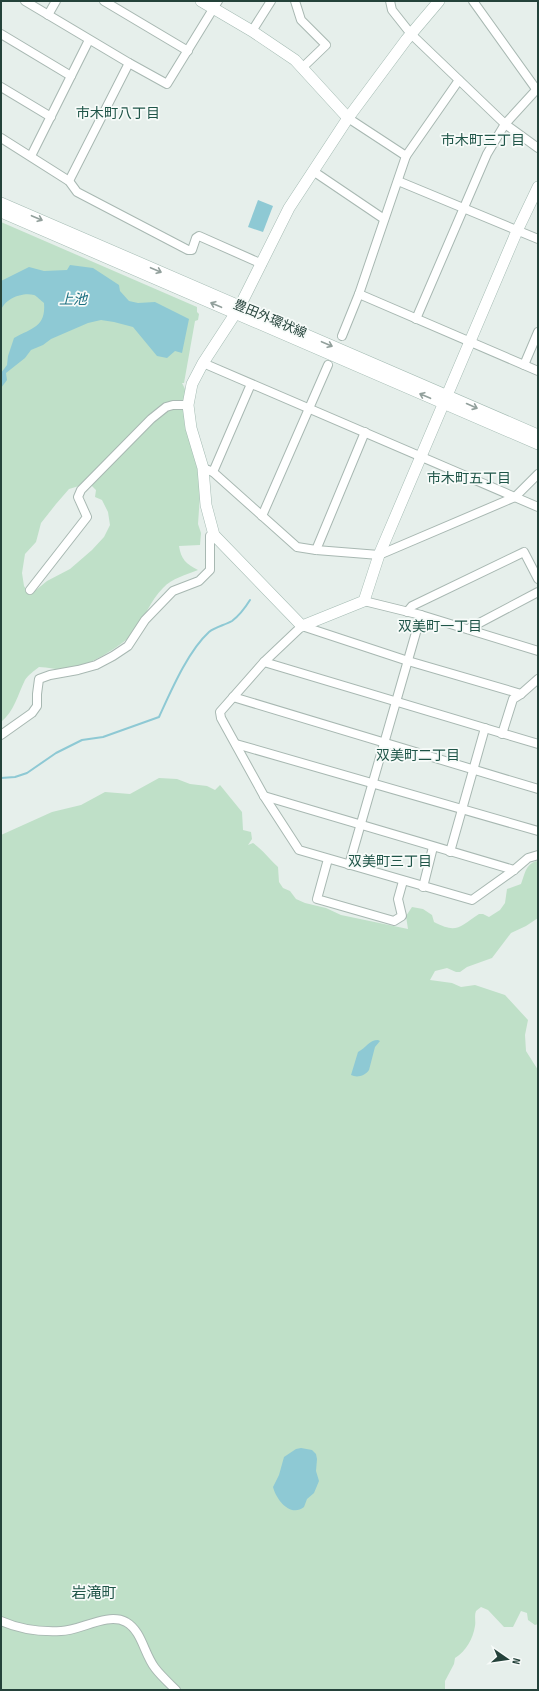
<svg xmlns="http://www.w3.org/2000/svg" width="539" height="1691" font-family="'Sofia Sans Condensed','Noto Sans JP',sans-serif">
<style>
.green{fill:#bfe0c8}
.water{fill:#8ec9d4}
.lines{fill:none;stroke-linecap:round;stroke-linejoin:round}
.stream{stroke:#8ec9d4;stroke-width:2}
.street-casing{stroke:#a8b8b2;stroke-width:10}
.secondary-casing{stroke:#a4bbb3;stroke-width:12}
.street{stroke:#fff;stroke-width:8}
.secondary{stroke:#fff;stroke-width:11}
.oneway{stroke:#92a09c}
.labels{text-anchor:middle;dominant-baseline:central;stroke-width:3.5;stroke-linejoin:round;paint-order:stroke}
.street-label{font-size:13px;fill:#24423a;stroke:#f7fbf9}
.neighbourhood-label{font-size:14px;fill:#1f5548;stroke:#f7fbf9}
.water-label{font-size:14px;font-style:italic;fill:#1c6f80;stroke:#f7fbf9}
.quarter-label{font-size:15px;fill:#1f5548;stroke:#f7fbf9}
</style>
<rect width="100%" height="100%" fill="#e6efeb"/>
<g class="green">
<path d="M1,222l196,85v5l2,2 -1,6 -3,1 -11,62h-2l4,8 -3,11h-10l-91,83 -13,4 -13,15 -15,19 -5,19 -11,12 -3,19 2,13 6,9 17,-14 23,-12 22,-19 12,-13 6,-12 -2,-13 -6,-12 -7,-3 1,-7 -5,-5 76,-76 17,-1 1,20 15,41 1,11 -3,44 3,9 -1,12 -21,1c2,13 7,18 19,24 -12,5 -26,8 -35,18 -13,13 -18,29 -28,43 -10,14 -52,38 -69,39 -9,0 -18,-3 -27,-3 -5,4 -11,8 -14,13 -8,16 -10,30 -24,42z"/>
<path d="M159,778l18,1 13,5 17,2 8,4 5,-5 22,27 1,18 8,2 1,7 -4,6 5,-2c10,7 16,16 25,24l1,15 4,6 7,3 6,8 9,4 21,5 15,7 67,14 -2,-13 6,-9 11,2 9,6 2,7c23,12 25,5 45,-8h4l6,3 11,-7 5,-7 2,-14 14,-5c4,-10 4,-19 15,-23l2,1v56l-12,8 -15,7 -19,25 -25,9 -7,5h-4l-9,-4 -12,3 -5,9 22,3 9,4 14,-2 30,10 23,25 -3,15 1,16 12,19v554l-3,1 -7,-5 -1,-7 -6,-2 -8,16h-9l-16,-17 -7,-3 -5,4c-2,5 0,10 -1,15 -2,13 -9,25 -20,32l-1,6 -9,17v9h-444v-855l51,-23 29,-7 24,-13 25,2z"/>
</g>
<g class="water">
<path d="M258,200l15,6 -10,26 -15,-5z"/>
<path d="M70,265l23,3 26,17 1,6 9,10 9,2 17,-1 34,17 -7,34 -7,-2 -8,7 -10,-2 -24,-29 -19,-5 -13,-2 -13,3 -37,16 -8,6 -12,5 -6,8 -19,15 1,7 -6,8v-15l6,-8 1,-9 6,-18c18,-10 32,-11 30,-35 -3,-2 -7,-7 -10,-8 -12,-3 -30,4 -33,16v-30l28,-14 15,4 23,-1z"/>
<path d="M378,1040l2,1 -5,6 -6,23c-4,6 -12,8 -18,5l7,-23c8,-4 11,-12 20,-12z"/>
<path d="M301,1448l11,2 4,4 1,5 -1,12 3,10 -5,12 -7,6 -3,8c-14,11 -28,-8 -31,-20l6,-12 5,-18 12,-8z"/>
</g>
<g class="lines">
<path class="stream" d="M1,778l14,-1 12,-4 29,-20 26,-13 21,-3 56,-20c12,-26 29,-66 50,-85 6,-5 16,-7 23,-11 8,-6 13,-13 18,-21"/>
<g class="street-casing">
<g id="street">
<path d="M25,1l104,62 38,21 51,-83"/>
<path d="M104,1l84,50"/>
<path d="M295,1l6,19 25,25 -24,23"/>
<path d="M390,1l2,9 19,24 94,90 33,24"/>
<path d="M473,1l63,88"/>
<path d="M48,15l8,-14"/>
<path d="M252,31l19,-30"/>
<path d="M1,34l70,42"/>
<path d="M1,87l50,30"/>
<path d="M348,118l58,38"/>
<path d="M1,138l68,43 8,11 111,58h4l4,-12 3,-2 63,28"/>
<path d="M31,156l58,-116"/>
<path d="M313,171l71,48"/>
<path d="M69,181l60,-118"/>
<path d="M398,181l140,58"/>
<path d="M359,294l179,77"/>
<path d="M416,319l71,-165 18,-30 33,-36"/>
<path d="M342,336l17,-42 47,-138 53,-76"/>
<path d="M203,363l335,144"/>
<path d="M524,365l14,-33"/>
<path d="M203,468l10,4 84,75 19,3 63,5 136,-58 23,-23"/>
<path d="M213,472l38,-88"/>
<path d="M262,516l66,-151"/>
<path d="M316,550l49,-118"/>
<path d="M30,590l57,-73 -9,-20 3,-7 70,-71 15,-12 7,-2h15"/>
<path d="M364,601l57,14 117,36"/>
<path d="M407,612l5,-6 112,-54 14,27"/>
<path d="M468,629l70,-37"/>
<path d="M264,662l274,82"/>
<path d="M521,694l-113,-33 -106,-35 -38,36 -44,50 1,6 43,78 35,54 173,50 42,-30 14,-12 10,-3"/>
<path d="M233,697l305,92"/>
<path d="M502,734l11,-35 8,-5 17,-15"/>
<path d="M1,735l31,-22 5,-7v-12l2,-15 11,-4 28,-5 18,-5 17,-9 15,-10 17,-26 28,-29 26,-10 11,-11v-34l4,-1"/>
<path d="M236,744l302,87"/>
<path d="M264,796l250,74"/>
<path d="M450,852l35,-124"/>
<path d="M328,859l-11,40 77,22 8,-5 -4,-17 5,-18"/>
<path d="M349,865l72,-250"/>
<path d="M423,887l10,-40"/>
<path d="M1,1621c18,8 40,11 60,10 19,0 46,-19 65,-9 16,9 18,32 29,46 6,8 14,15 21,22"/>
</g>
</g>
<g class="secondary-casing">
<g id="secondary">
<path d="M201,1l51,30 43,29 53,58"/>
<path d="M1,203l537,232"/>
<path d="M1,212l537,232"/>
<path d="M240,306l49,-98 59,-90 58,-78 33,-39"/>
<path d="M235,314l-32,49 -11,21 -4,21 3,23 12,40 3,37 8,30 88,91 62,-25 15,-46 138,-324 21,-44"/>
</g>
</g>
<use href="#street" class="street"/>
<use href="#secondary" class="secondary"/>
</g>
<defs><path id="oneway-shaft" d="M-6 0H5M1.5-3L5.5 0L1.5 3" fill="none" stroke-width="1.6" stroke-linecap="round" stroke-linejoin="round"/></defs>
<g class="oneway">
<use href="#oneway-shaft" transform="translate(37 218) rotate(23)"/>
<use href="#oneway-shaft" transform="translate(156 270) rotate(23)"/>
<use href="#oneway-shaft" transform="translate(216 305) rotate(-157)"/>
<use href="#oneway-shaft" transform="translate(327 344) rotate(23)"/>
<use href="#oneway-shaft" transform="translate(425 396) rotate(-157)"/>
<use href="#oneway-shaft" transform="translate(472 406) rotate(24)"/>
</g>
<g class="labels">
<g class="street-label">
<text transform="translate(270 319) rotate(23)">豊田外環状線</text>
</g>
<g class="neighbourhood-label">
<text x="118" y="113">市木町八丁目</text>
<text x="483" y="140">市木町三丁目</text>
<text x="469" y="478">市木町五丁目</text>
<text x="440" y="626">双美町一丁目</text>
<text x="418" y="755">双美町二丁目</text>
<text x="390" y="861">双美町三丁目</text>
</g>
<g class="water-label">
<text x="73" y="299">上池</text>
</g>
<g class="quarter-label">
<text x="94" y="1593">岩滝町</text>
</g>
</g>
<rect width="539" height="1691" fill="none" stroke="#24423a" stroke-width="4"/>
<g transform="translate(507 1659) rotate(103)" stroke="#f7fbf9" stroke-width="3" paint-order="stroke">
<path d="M0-3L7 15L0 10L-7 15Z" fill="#24423a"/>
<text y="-6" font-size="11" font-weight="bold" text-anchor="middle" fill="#24423a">N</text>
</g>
</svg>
